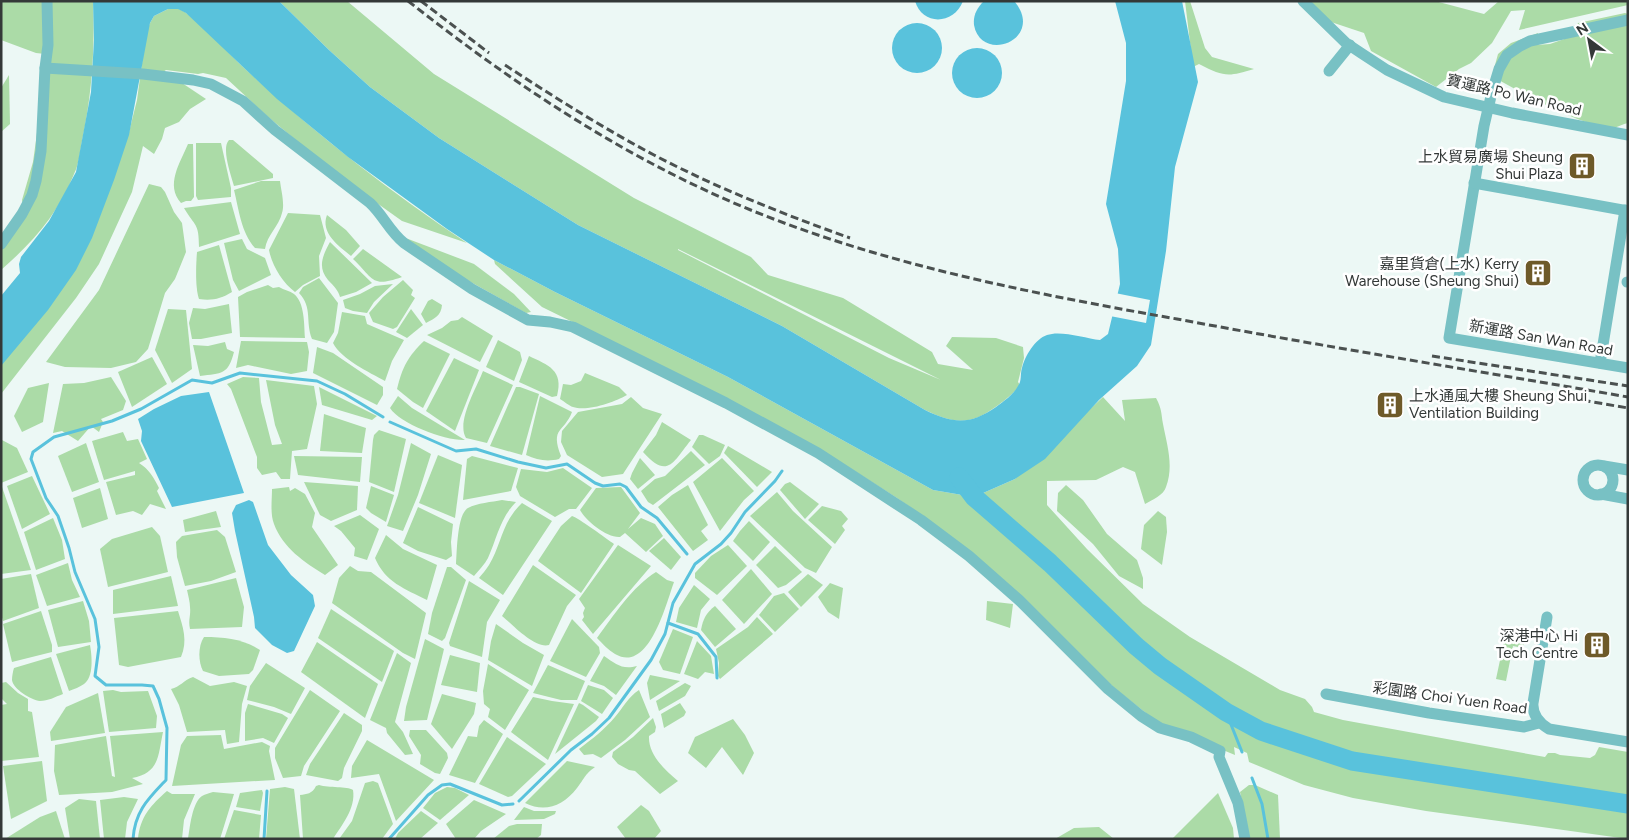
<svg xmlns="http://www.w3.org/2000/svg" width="1629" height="840" font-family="Figtree,'Noto Sans SC',sans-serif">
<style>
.green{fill:#abdba7;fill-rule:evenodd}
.water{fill:#59c2dc}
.pier{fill:#ecf8f5}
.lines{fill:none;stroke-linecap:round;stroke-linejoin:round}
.stream{stroke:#59c2dc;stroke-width:3}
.river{stroke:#59c2dc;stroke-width:19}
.minor{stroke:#78c1c4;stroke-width:11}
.rail{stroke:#4b5150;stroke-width:3;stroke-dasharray:8 4;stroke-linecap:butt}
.labels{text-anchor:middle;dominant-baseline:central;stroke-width:5;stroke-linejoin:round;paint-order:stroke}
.street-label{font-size:15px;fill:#343938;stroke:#fff}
.poi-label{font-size:15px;fill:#343938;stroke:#fff;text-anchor:end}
</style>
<rect width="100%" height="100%" fill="#ecf8f5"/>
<g class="green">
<path d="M1,1h92c2,48 -1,93 -11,140 -2,11 -3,23 -8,33 -16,40 -41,68 -73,96v-20l11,-14 11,-30 -1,-6 11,-38 12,-87v-21l-9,-1 -35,-13z"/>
<path d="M279,1h68l87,73 200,124 117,59 17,18 75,23 89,54 6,12 35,6 -27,-24 6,-9 44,1 27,9 1,11 -6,24 2,3c-8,10 -16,16 -26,23 -25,18 -42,15 -69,2l-143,-84 -204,-101 -139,-87 -69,-51 -41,-37zM678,250v-1l263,131 -52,-22z"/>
<path d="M1185,1h5l15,47 7,9 42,12c-26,8 -30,8 -55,-5l-6,3z"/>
<path d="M1310,1h125l49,13 15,-13h129v4l-109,25 6,-20 -14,1 -19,32 -21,20 -12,6 -23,18 -65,-36 -7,-18 -33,-11z"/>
<path d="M168,9c3,0 7,-1 11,0 13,4 49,44 62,56 70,65 146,125 226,178l-65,-22 -63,-45 -72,-60 -41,-38 -23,-5 -5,1 -32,-4 -3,2 10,5 33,22 -16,10 -11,13 -14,6 -3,11 -8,15 -11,-8 -11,46 -33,72 -23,34 -75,96v-29l128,-233 8,-32 9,-66 4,-11 4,-7z"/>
<path d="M1625,13l3,1v109c-5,1 -10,4 -15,5 -29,0 -95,-37 -121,-52l6,-22 13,-11 27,-10 -2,12 14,-1 20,-7 8,-14z"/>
<path d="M9,75l1,49 -9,8v-44z"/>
<path d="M229,140h4l40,34v4l-39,8c-3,-11 -13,-38 -5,-46z"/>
<path d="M196,143h25l10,45v9l-33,3 -2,-4z"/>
<path d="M188,144h5l1,53 -3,4h-5l-5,2c-16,-18 -1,-40 7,-59z"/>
<path d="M261,181h19c1,9 5,23 2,32 -3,13 -15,22 -17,36l-10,-1c-14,-16 -16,-38 -21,-58z"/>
<path d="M149,184l12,3 4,5 9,20 8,11 4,29 -11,27 -10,14 -17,56 -12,13 -25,6 -46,-1 -19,-5 53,-72z"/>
<path d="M231,202l9,32 -41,13c0,-25 -4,-20 -15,-39z"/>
<path d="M288,213l32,2 6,23 -7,18 1,20 -17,9 -8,7c-12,-9 -23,-26 -26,-42z"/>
<path d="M327,215l19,15 14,16 -9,10c-12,-10 -31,-23 -24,-41z"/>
<path d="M403,237l71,27 40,30 17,18 -5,1 -66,-37z"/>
<path d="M242,239l5,10 18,9 6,17 -32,16 -6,-11 -9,-37z"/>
<path d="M330,242l42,41 -16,9 -16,5c-2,-7 -6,-11 -12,-17 -11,-13 -5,-25 2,-38z"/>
<path d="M219,245l13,47c-11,7 -21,9 -33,7 -4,-11 -3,-35 -2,-47z"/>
<path d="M363,249l39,28c-31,11 -28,2 -49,-18z"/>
<path d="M494,260l61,32 173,85 205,113 41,7 41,-18 88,-82 22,24 -3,-21 34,-2c6,11 5,15 7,26 4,21 11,42 3,63 -2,8 -14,13 -21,17l-10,-32 -12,-5 -27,13 -49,1v24l40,44 56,55 47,33 90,53 25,9 7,8 2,5 29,8 202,37 3,-4h7l5,2 30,3 5,-3 4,-8 29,5v87l-202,-28 -73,-13 -49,-13 -55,-23 -2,-9 -13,-6 1,8 -73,-30 -16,-12 -28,-22 -201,-179 -20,-14 -71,-45 -227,-118 -57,-28 -47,-43z"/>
<path d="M319,278l19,25 -4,29 -7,11 -15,-4c-7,-18 1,-31 -13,-46l4,-6z"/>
<path d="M403,280l10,10 -2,5 4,3 -18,29 -4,2 -20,-7 -4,-9 14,-16z"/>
<path d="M393,284l-19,18 -7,11 -14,-2 -8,-3 -2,-8 17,-6 15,-8z"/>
<path d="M268,285l5,3 6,-1c5,3 11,4 15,7 11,9 10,31 11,44l-65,-1 -2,-40 9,-5z"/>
<path d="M432,299l10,6c-1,11 -7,13 -16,18l-5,-9 7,-13z"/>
<path d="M229,304l3,29 -31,6h-9l-3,-16 4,-15 12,1z"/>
<path d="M168,309l18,1 6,59 -20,14 -17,-33z"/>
<path d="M411,309l12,16 -16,13 -11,-6z"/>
<path d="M342,312l23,4 2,8 37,16 -12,21 -7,20c-16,-9 -43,-21 -52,-38l5,-10z"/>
<path d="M462,317l31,19 -13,26 -53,-27 15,-7 9,-7 7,-1z"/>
<path d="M498,340l22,12 2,8 -8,21 -28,-14z"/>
<path d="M241,341l66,1 2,10 -2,19 -16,3 -43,-9 -12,3z"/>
<path d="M424,341l26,13 -27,54 -10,-6 -16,-13c5,-21 11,-33 27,-48z"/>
<path d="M225,342l2,7 7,3c-6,23 -12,21 -34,24l-7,-31 15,1z"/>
<path d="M317,347l16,6 50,34v8l-6,10 -64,-32z"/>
<path d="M529,356c19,9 35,14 28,40l-5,1 -33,-15z"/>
<path d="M152,357l15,27 -35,23 -14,-35z"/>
<path d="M454,358l25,12 -24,61 -29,-20z"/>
<path d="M483,371l30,14 -26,58 -21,-5c-10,-16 11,-51 17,-67z"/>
<path d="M585,373l34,14 8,8c-12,7 -40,17 -54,12 -4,-1 -9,-6 -13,-8l3,-15 8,1 10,-4z"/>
<path d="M111,377l15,24 -3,9 -22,9 2,3 -4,10 -8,-6 -13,15 -16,-10 -9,2 10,-49 21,-1z"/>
<path d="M243,377l16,1 2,24 11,43 10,-1 -7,-19 -9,-45 48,6 3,18 -10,45 -15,2 -2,28h-9l-5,-7 -14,3 -5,-7v-11l-26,-68 -4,-5z"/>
<path d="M49,383l-6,39 -21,10 -8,-16 14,-28z"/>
<path d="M319,387l58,29 -5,4 -50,-15z"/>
<path d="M516,387h4l19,7 -17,61 -32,-9z"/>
<path d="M398,396l14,12 53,32c-19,1 -65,-16 -75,-32z"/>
<path d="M540,396l32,16c-8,21 -22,15 -11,44l-2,3c-12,3 -22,1 -33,-4z"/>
<path d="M631,397l12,11 19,6 -39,60 -21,3 -35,-22 -6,-13 1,-11 16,-19 44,-8z"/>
<path d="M324,414l42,14 -4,25 -42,-2z"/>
<path d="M662,422l29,18c-18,22 -23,40 -48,12l13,-17z"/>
<path d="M379,430l27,9 -12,53 -25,-10 4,-42 1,-5z"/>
<path d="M123,432l4,9 11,-2 9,20 -8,4c10,6 15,15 20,25l-2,3 9,18 -16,-5 -8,11 -9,-4 -17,4 -10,-33 29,-7v-4l-31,9 -12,-39z"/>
<path d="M699,435h4l22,10 -5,11 -11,8 -17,-17z"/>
<path d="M2,440l15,8 11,24 -27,11z"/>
<path d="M86,443l13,39 -27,10 -14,-36z"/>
<path d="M411,443l20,11 -13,41 -15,36 -16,-5 11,-31z"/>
<path d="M728,446l44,26 -15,15 -33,-34z"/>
<path d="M691,451l14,14 -52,40 -5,-3 -7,-11 14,-12 10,-3z"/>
<path d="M438,455l24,10 -7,53 -36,-15z"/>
<path d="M294,456l68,1 -2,25 -62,-7z"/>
<path d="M472,456l46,12 -7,23 -48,9 4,-41z"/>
<path d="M640,458l15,17 -17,14 -8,-10 2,-6z"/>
<path d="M722,458l32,33 -10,9 -24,31 -27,-49z"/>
<path d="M563,468l29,20 -16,21h-7l-14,8 -35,-21 -4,-9 5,-18 26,3z"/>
<path d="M32,476l18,38 -28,15 -15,-43z"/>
<path d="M304,482l54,4 -1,24 -26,11 -11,-6z"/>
<path d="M790,482l29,22 -14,15 -25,-29 5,-6z"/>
<path d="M688,485l20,40 -7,6 7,9 -15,11 -35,-44 14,-12z"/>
<path d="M1066,485l17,15 24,34 30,26 6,18v11l-24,-13 -26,-32 -36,-33 1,-18z"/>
<path d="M371,486l23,9 -8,27 -15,-9 -5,-5z"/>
<path d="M1,487h1l29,83 -30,4z"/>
<path d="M289,487l1,4 5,-3 10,6 10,19 -3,14 26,38 -13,10c-21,-13 -42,-27 -51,-51 -4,-10 -2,-25 -2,-35z"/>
<path d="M621,487l19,26 -12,16 13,-11 14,6 8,12 -17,16 -21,-19 -5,4c-13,1 -34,-16 -40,-27l16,-22z"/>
<path d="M100,488l8,31 -26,9 -9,-30z"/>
<path d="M777,492l16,19 39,36 -16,26 -11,-5 -55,-52z"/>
<path d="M502,500l14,2c-16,16 -19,36 -28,56 -3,6 -9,12 -14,18l-18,-12c1,-12 1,-50 12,-56 9,-5 24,-6 34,-8z"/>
<path d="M522,503l30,18 -49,74 -24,-17c3,-4 7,-8 10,-13 13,-21 12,-42 33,-62z"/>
<path d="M822,506l19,5 7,8 -6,7 3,4 -10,14 -27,-24z"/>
<path d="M418,507l35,17 -2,18 1,14 -6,4 -28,-9 -15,-8z"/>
<path d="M216,511l5,16 -36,5 -2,-12z"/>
<path d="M1158,511l8,6 1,15 -5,33 -21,-16 3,-24z"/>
<path d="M360,515l19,14 -12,31 -13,-4 1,-8 -14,-17 -7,-5z"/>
<path d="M572,516c5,1 35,23 42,28l-33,49 -43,-32 23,-35z"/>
<path d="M53,518l9,22 3,19 -29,11 -12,-38z"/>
<path d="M749,521l21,21 -17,19 -20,-20 7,-10z"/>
<path d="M152,527l8,9 8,36 -60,15 -8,-38 12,-10z"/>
<path d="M217,530l8,7 11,35 -25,9 -26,5 -8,-29 -1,-15 6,-6z"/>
<path d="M386,535l17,14 34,16 -10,35c-22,-11 -42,-18 -52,-42z"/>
<path d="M664,538l17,19 -10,13 -22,-19z"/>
<path d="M618,545l33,21 -58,68 -11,-14 2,-3 -1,-4 2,-5 -6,-9z"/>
<path d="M728,545l19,21 -30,29 -22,-17v-5l16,-17z"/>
<path d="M775,546l27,26 -16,13 -8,3 -22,-23z"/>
<path d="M68,563l4,17 8,17 -33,9 -11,-31z"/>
<path d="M533,565l43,30 -9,11 -18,39c-14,4 -36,-20 -47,-29z"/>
<path d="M350,566l8,5 13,1 55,41 -11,46 -12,-6 -71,-50 7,-25z"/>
<path d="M447,567h4l15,13 -21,58 -3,3 -14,-7 4,-21z"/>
<path d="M751,569l21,25 -28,30 -22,-24z"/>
<path d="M656,572l11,8 7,2c-8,22 -25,92 -59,72 -7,-4 -13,-11 -18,-16 16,-22 36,-52 59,-66z"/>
<path d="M31,574l8,34 -36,13 -2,-7v-35z"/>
<path d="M808,574l15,11 -22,22 -13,-15z"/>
<path d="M171,576l7,30 -65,8v-24z"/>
<path d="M236,578l8,29 -2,20 -52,2c-2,-10 1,-13 0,-22 0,-5 -2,-12 -3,-17z"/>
<path d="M469,581l31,19 -13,22 -5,35 -32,-11 -1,-3z"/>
<path d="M830,583l13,5 -4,31 -11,-7 -10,-15z"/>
<path d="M694,585l16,14 -9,11 -4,18 -21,-6 3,-14z"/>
<path d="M784,593l15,16 -24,23 -16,-17 15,-19z"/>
<path d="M83,601l6,20 2,21 -33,5 -10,-37z"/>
<path d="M987,601l26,3 -3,24 -24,-8z"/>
<path d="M715,606l21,23 -21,18 -14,-17c2,-11 5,-17 14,-24z"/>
<path d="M331,609l63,42 -12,31 -64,-44z"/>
<path d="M41,611l11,34v7l-40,10 -9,-38z"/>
<path d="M178,611c5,16 10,30 3,46l-53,10 -9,-2 -5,-47z"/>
<path d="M757,617l16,17 -53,45 -2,-3 1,-13 -3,-14 32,-22z"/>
<path d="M572,619l27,28 1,6 -14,24 -36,-16z"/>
<path d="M496,624l27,19 21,12 -12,31 -44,-26 3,-19z"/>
<path d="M673,629l20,8 -13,37 -17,-4 -4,-8z"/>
<path d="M1506,632l20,5 -3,11 -10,-2 -7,35 -10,-2z"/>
<path d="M204,637c21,0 39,2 56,13l-7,20 -4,4 -30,2 -16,-5c-5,-10 -5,-25 1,-34z"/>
<path d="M425,639l19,10 -17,71 -23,1 2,-14z"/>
<path d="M697,641l14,15 3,18 -9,-2 -7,7 -14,-5z"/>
<path d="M317,642l61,42 -13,34 -64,-46z"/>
<path d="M90,645c2,11 4,32 -6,39 -4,3 -10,5 -15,7l-13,-37z"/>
<path d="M397,653l14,10 -16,59 8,10 10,22 -8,1 -18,-22 -1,-5 -16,-8z"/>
<path d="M450,655l30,8 -3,29 -36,-7z"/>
<path d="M604,656c12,8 18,14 33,10l-21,29 -12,-9 -14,-5z"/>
<path d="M51,657l12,37c-8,3 -15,7 -23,7 -9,-1 -27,-12 -28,-21 0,-4 1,-9 2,-12z"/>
<path d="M266,663l39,25 -14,26 -17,-7 -27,-7 3,-14z"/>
<path d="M488,664l41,26 -24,40 -17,-13 2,-8 -6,-5 -1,-13z"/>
<path d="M548,665l37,16 -8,19h-16l-28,-7z"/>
<path d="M650,675l30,6 -30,19 -3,-17z"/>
<path d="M193,677l17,9 24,-4 13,4 -5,18 -3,38 -12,2 -2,-14 -38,2 -8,-27 -8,-16c9,-2 13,-9 22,-12z"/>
<path d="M6,682l12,11 10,6v12l4,1 7,45 -38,4v-56l6,-1 -6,-6v-15z"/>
<path d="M685,683l6,3 -6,10 -26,15 -3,-10z"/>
<path d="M588,685l16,5 9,8 -11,16 -21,-13z"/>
<path d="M113,690l8,2 27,-1 9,25 -1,12 -47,4 -6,-41z"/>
<path d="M310,690l30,21 -36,55 -3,10 -18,2 -8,-20v-10z"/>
<path d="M639,690l11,27 -25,23 -24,18 -8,-4 -9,1 -5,-6c13,-10 25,-19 36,-32 8,-9 13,-20 24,-27z"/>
<path d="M98,693l7,40 -54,8 -1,-9 16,-25z"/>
<path d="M442,694l34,9 -2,11 -22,35 -21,-25z"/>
<path d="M533,697l19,4 22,3 -26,56 -37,-28z"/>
<path d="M579,703l4,2 16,12 -3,4 -41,33z"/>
<path d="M680,703l6,9 -2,4 -20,12 -3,-14z"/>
<path d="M248,704l34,10 6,4 -14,25 -11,-5 -18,3v-28z"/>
<path d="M344,713l18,12v6l-18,37 -2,10 -4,3 -32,-6 4,-11z"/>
<path d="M653,718l3,9 -1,5 -6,4c-1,19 16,34 29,45l-18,13 -25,-23 -6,-1 -11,-6 -6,-7 1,-5 20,-15z"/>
<path d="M733,719l12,16 9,18 -11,22 -21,-28 -16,21 -18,-15 7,-16z"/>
<path d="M484,720l19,14 -28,49 -26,-8 19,-39 9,1 2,-11z"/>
<path d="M410,730h16l21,23 1,5 -8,16 -5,-1 -15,-9 1,-9 -12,-19z"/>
<path d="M163,732c-5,23 -3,41 -31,46l11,6 -31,8 -53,3 -5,-24 1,-26 51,-9 6,40 3,1 -5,-41z"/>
<path d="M221,735l3,14 38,-7 8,4 -1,5 6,29 -103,6 9,-41 6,-9z"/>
<path d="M507,737l39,27 -34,32 -4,1 -29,-13z"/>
<path d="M367,740l67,40 -38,41 -17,-47 -28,4 1,-12z"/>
<path d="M42,761l5,40 -36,18 -8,-53z"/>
<path d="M567,761l28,6c-11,8 -10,11 -18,21 -14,18 -32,25 -52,15z"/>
<path d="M373,781l5,2 15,41 -11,15h-43l13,-18 13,-38z"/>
<path d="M319,785c10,3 28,1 34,5 3,18 -11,35 -20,49h-30l-3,-44c7,-1 12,-1 16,-9z"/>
<path d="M1249,785h6l23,10 2,44h-30l-10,-47z"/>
<path d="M285,787l9,2 6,50h-34l4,-50z"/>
<path d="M447,787l8,1 14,7 -29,25 -17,-12 12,-15z"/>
<path d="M262,790l1,3 -3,18 -24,-4 4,-14z"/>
<path d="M167,791l5,3h23l-11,26 -2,19h-44c2,-22 13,-34 29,-48z"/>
<path d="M213,792l21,2 -14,45h-32c2,-12 4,-36 14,-43 3,-2 8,-3 11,-4z"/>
<path d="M1218,793l15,35 1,11h-62z"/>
<path d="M124,797l14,2 -11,23 -2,17h-21l-4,-39z"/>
<path d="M79,799l17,2 4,38h-30l-5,-31z"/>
<path d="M474,800l32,14 -25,17 -7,8h-18l-10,-15z"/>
<path d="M641,805l8,6 12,20 -7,8h-28l-9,-12z"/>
<path d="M524,807l10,4h22l-1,3 -11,5 -30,1z"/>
<path d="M234,810l27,5 -2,24h-35z"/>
<path d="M56,811l9,28h-60l35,-22z"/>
<path d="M421,811l17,12 -18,16h-25l3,-6z"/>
<path d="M517,824h25l-1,11 -5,4h-43l16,-13z"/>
<path d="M1099,827l15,12h-59l19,-11z"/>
</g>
<g class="water">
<path d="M93,1h186l50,49 41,37 69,51 139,87 204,101 143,84c29,14 45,15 71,-3 8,-6 17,-12 22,-21 4,-5 2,-12 4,-18 3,-12 13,-29 25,-33 13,-5 38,3 53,5l8,-6 12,-50 -2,-35 -12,-45 20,-123v-38l-11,-42h67l16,81 -23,85 -9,84 -15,94 -14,21 -38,34 -54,59 -30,20 -41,18 -41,-7 -205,-113 -173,-85 -61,-32 -47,-31 -99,-72 -71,-58 -91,-86 -8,-4h-10l-14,7 -4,7 -21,112 -15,45 -22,58 -16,32 -28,40 -47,56v-70l19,-23 -1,-9 2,-7 28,-36 27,-49 15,-80 3,-52z"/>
<path d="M915,1h48c-9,24 -41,25 -48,0z"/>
<path d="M984,1l31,1c30,38 -34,62 -41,23 -1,-10 3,-17 10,-24z"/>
<circle cx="917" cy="48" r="25"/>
<circle cx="977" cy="73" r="25"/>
<path d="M209,392l35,101 -72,14 -31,-66 1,-10 -4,-12 16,-10 27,-13z"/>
<path d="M249,500l4,2 15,43 23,30 22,20 2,11 -21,45 -7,2 -15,-8 -17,-17 -1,-11 -19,-86 -3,-18 4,-8z"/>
</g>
<path class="pier" d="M1115,293l35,7 -4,23 -36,-7z"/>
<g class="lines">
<g class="stream">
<path d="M390,422l66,29 20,-2 42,13 28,6 21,-4 28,19 8,3 17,-2 6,3 15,20 16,11 30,36"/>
<path d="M668,623l30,11 18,23 1,21"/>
<path d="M1226,712l16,40"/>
<path d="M1252,778l10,26 6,35"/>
<path d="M519,801l52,-51 21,-16 17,-16 42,-58 14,-26 8,-31 22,-39 26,-20 10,-11 14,-21 30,-31 7,-10"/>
<path d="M133,839c2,-28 15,-40 33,-59l1,-52 -8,-29 -6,-13 -11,-1h-36l-11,-9 4,-29 -4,-28 -20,-47 -6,-24 -11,-32 -12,-18 -15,-39 2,-7 21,-15 58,-16 29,-12 51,-29 20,3 28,-10 77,8 28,13 38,23"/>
<path d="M264,839l3,-48"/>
<path d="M389,839l39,-44 14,-10 8,-1 52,21 11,-1"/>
</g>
<path class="river" d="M959,477l15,20 76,66 86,83 24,20 66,46 35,19 91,30 276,43"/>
<g class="minor">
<path d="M1303,1l43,42 15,10 26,17 57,27 68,16 116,22"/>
<path d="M1628,20l-98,21 -10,5 -13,9 -8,14 -7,23 -8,34 -35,212 179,30"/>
<path d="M45,68l98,6 50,6 18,4 32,17 32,29 95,73c13,12 20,29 34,40l68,46 56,31 22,2 23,5 153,76 92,50 103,67 48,36 50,44 89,89 33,27 19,12 31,9 29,14 -1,6 19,46 7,36"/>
<path d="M1329,71l21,-26"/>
<path d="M1474,183l154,28"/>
<path d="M1,244l21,-30 10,-19 4,-14 5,-30 4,-83 3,-23 -1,-44"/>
<path d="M1627,282h1"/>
<path d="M1600,363l25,-153"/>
<circle cx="1598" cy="480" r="15"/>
<path d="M1604,466l24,4"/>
<path d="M1601,494l27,5"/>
<path d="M1547,617l-14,86c-1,12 6,20 16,26l79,13"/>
<path d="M1326,694l103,19 95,14 15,-4"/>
</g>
<g class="rail">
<path d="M408,1c103,81 212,154 333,205 139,58 288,87 436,113 150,28 300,52 451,78"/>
<path d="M421,1l68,52"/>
<path d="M505,65c49,32 98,63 149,90 63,33 129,59 196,83"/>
<path d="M1432,356l196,30"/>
<path d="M1523,393l35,3 70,12"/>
</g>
</g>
<defs>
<g id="building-square" transform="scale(1.4375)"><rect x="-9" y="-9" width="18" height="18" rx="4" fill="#6e5a29" stroke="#fff"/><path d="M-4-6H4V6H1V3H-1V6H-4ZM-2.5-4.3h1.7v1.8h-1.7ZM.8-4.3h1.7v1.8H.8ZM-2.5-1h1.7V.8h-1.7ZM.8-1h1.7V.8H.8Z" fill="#fff"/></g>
</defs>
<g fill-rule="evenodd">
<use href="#building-square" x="1582" y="166"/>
<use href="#building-square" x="1538" y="273"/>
<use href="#building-square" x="1390" y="405"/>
<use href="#building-square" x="1597" y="645"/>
</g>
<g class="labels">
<g class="street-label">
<text transform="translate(1514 95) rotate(13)">寶運路 Po Wan Road</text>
<text transform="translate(1541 338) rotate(10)">新運路 San Wan Road</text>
<text transform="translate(1450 698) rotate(8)">彩園路 Choi Yuen Road</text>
</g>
<g class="poi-label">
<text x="1563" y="157">上水貿易廣場 Sheung<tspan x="1563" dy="17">Shui Plaza</tspan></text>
<text x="1519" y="264">嘉里貨倉(上水) Kerry<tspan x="1519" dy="17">Warehouse (Sheung Shui)</tspan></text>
<text x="1409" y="396" text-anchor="start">上水通風大樓 Sheung Shui<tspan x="1409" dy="17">Ventilation Building</tspan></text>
<text x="1578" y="636">深港中心 Hi<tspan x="1578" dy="17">Tech Centre</tspan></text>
</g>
</g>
<rect width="1629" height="840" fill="none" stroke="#343938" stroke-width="5"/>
<g transform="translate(1589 40) rotate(328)" stroke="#ffffff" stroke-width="4" paint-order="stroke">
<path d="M0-4L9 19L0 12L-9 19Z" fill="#343938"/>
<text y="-8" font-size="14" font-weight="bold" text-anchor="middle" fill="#343938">N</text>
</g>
</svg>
